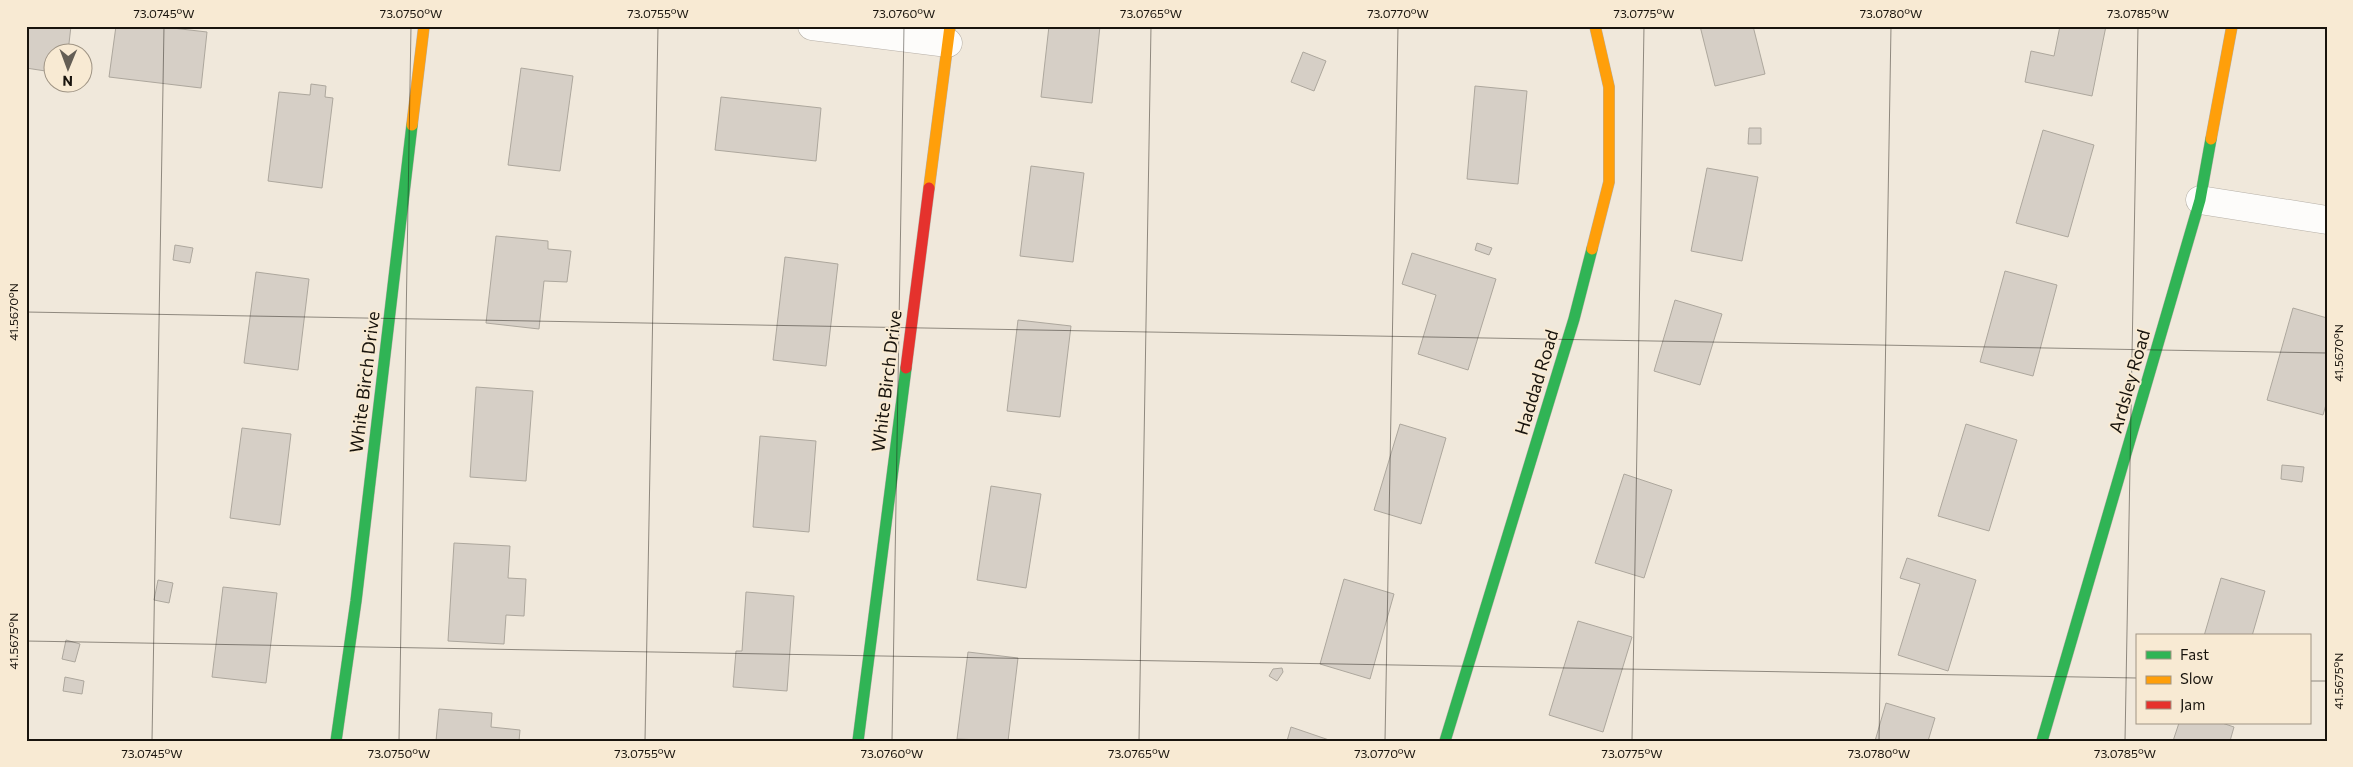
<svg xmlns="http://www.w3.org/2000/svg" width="2353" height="767" font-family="Commissioner,sans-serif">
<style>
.building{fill:#d6cfc6;stroke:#ada79d}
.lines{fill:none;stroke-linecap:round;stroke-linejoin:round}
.street-casing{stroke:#b6b0a7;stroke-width:29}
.fast-casing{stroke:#b6b0a7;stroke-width:12}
.slow-casing{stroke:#b6b0a7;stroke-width:12}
.jam-casing{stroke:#b6b0a7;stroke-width:12}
.street{stroke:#fdfcfa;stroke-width:28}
.fast{stroke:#30b455;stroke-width:11}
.slow{stroke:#ff9f0a;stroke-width:11}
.jam{stroke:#e5322d;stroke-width:11}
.ticks{fill:none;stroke:#19140d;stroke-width:1;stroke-opacity:0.45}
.labels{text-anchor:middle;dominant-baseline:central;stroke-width:4;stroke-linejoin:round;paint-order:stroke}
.street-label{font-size:18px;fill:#19140d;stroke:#f8ead3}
.neatline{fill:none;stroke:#19140d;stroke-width:2}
.ticks-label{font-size:12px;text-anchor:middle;fill:#19140d}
</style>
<rect width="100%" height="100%" fill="#f0e8db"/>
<g class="building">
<path d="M26,26h45l-3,26h-16v20l-26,-4z"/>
<path d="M116,26h39l52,6 -6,56 -92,-11z"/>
<path d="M1049,26h51l-8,77 -51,-6z"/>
<path d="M1700,26h53l12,48 -50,12z"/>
<path d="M2060,26h46l-14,70 -67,-14 6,-31 23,5z"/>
<path d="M1303,52l23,9 -12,30 -23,-9z"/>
<path d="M521,68l52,8 -13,95 -52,-6z"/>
<path d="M311,84l15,2 -1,11 8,1 -11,90 -54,-7 11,-89 31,3z"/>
<path d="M1475,86l52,5 -9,93 -51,-5z"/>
<path d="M721,97l100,11 -5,53 -101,-11z"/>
<path d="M1749,128h12v16h-13z"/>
<path d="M2043,130l51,15 -26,92 -52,-14z"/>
<path d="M1031,166l53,7 -11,89 -53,-6z"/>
<path d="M1707,168l51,9 -16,84 -51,-10z"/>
<path d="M496,236l52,5v8l23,2 -4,31 -23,-1 -5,48 -53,-6z"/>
<path d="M1477,243l15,5 -3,7 -14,-5z"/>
<path d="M175,245l18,3 -3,15 -17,-3z"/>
<path d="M1412,253l84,26 -28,91 -50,-16 18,-59 -34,-11z"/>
<path d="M785,257l53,7 -12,102 -53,-6z"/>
<path d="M2005,271l52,14 -24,91 -53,-14z"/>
<path d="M256,272l53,7 -11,91 -54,-7z"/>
<path d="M1675,300l47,14 -22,71 -46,-14z"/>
<path d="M2293,308l34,10v83l-4,14 -56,-15z"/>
<path d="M1018,320l53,6 -11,91 -53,-6z"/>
<path d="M476,387l57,4 -7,90 -56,-4z"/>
<path d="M1400,424l46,14 -25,86 -47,-14z"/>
<path d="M1966,424l51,16 -28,91 -51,-15z"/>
<path d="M242,428l49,6 -11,91 -50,-7z"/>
<path d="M760,436l56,5 -7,91 -56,-5z"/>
<path d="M2282,465l22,2 -2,15 -21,-3z"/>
<path d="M1624,474l48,16 -28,88 -49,-15z"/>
<path d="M991,486l50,8 -15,94 -49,-8z"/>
<path d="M454,543l56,3 -2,32 18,1 -2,37 -18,-1 -2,29 -56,-3z"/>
<path d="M1907,558l69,22 -28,91 -50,-16 22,-71 -20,-6z"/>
<path d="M2221,578l44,13 -13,45h-48z"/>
<path d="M1344,579l50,15 -24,85 -50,-15z"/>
<path d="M158,580l15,3 -4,20 -15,-3z"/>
<path d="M223,587l54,6 -11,90 -54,-6z"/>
<path d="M746,592l48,4 -7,95 -54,-4 3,-36h6z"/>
<path d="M1578,621l54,16 -29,95 -54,-17z"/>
<path d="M66,640l14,4 -5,18 -13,-3z"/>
<path d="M968,652l50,6 -10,83 -51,-2z"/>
<path d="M1282,668l1,4 -6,9 -8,-5 4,-7z"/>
<path d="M65,677l19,4 -2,13 -19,-3z"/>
<path d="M1886,703l49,15 -7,23h-53z"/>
<path d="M439,709l53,4 -1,14 29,3 -1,11h-83z"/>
<path d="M2179,723h43l12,4 -4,14h-57z"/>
<path d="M1291,727l41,14h-45z"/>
</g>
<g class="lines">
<g class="street-casing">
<g id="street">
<path d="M812,26l136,17"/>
<path d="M2200,200l127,20"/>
</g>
</g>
<g class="fast-casing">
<g id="fast">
<path d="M336,741l20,-140 56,-476"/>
<path d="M858,741l48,-373"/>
<path d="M1445,741l129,-422 18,-70"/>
<path d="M2042,741l158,-541 11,-61"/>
</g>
</g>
<g class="slow-casing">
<g id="slow">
<path d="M412,125l12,-99"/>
<path d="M2211,139l21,-113"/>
<path d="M929,188l21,-162"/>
<path d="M1592,249l17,-67v-95l-14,-61"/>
</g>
</g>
<g class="jam-casing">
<path id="jam" d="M906,368l23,-180"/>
</g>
<use href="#street" class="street"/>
<use href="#fast" class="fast"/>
<use href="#slow" class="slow"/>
<use href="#jam" class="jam"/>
</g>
<path class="ticks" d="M26,312l2301,41M26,641l2111,37M2309,681h18M152,741l12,-715M399,741l12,-715M645,741l13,-715M892,741l12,-715M1139,741l12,-715M1385,741l13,-715M1632,741l12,-715M1879,741l12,-715M2125,741l13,-715"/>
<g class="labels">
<g class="street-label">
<text transform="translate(886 381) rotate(-83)">White Birch Drive</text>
<text transform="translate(2129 381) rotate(-74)">Ardsley Road</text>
<text transform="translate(364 382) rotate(-83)">White Birch Drive</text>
<text transform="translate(1536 382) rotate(-73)">Haddad Road</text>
</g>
</g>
<rect width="2353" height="767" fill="none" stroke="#f8ead3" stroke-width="55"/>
<rect x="2136" y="634" width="175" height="90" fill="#f8ead3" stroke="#9f9484"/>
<rect x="2146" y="651" width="25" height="8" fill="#30b455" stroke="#9f9484"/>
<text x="2180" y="660" font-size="15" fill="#19140d">Fast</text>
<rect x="2146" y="676" width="25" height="8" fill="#ff9f0a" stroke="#9f9484"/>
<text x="2180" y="684" font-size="15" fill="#19140d">Slow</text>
<rect x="2146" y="701" width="25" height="8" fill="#e5322d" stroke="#9f9484"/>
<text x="2180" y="710" font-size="15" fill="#19140d">Jam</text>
<g transform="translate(68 68) rotate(181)"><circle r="24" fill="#f8ead3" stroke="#9f9484"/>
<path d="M0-4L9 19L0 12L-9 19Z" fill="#645e55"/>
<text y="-8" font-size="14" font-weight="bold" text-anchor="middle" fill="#19140d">N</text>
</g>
<rect x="28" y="28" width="2298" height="712" class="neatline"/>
<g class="ticks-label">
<text x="164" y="18">73.0745°W</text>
<text x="411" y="18">73.0750°W</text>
<text x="658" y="18">73.0755°W</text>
<text x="904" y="18">73.0760°W</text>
<text x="1151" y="18">73.0765°W</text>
<text x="1398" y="18">73.0770°W</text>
<text x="1644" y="18">73.0775°W</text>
<text x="1891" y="18">73.0780°W</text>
<text x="2138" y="18">73.0785°W</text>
<text transform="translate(14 312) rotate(-90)" y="4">41.5670°N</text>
<text transform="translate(2339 353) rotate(-90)" y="4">41.5670°N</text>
<text transform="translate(14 641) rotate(-90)" y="4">41.5675°N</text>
<text transform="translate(2339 681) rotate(-90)" y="4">41.5675°N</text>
<text x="152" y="758">73.0745°W</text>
<text x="399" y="758">73.0750°W</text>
<text x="645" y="758">73.0755°W</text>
<text x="892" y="758">73.0760°W</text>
<text x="1139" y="758">73.0765°W</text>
<text x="1385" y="758">73.0770°W</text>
<text x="1632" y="758">73.0775°W</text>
<text x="1879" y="758">73.0780°W</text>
<text x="2125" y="758">73.0785°W</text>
</g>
</svg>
